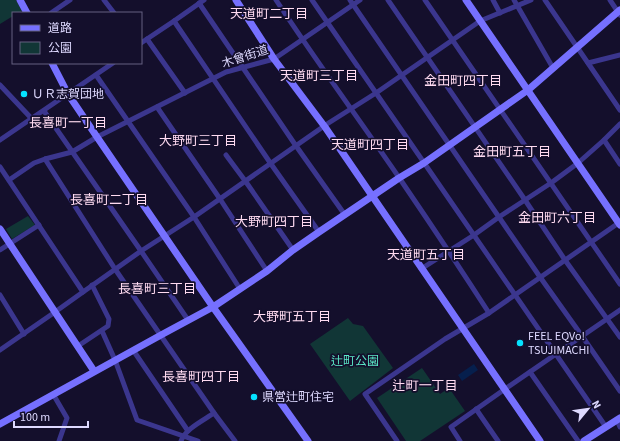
<svg xmlns="http://www.w3.org/2000/svg" width="620" height="441" font-family="'Source Sans 3','Noto Sans JP',sans-serif">
<style>
.green{fill:#113636}
.water{fill:#061f4d}
.lines{fill:none;stroke-linecap:round;stroke-linejoin:round}
.street{stroke:#3b368e;stroke-width:5}
.secondary{stroke:#7670ff;stroke-width:7}
.poi-dot{fill:#05e2ff;stroke:#140f2c;stroke-width:1.5}
.labels{text-anchor:middle;dominant-baseline:central;stroke-width:3.5;stroke-linejoin:round;paint-order:stroke}
.street-label{font-size:12px;fill:#ded9ff;stroke:#140f2c}
.poi-label{font-size:12px;fill:#ded9ff;stroke:#140f2c;text-anchor:start}
.park-label{font-size:12px;fill:#5beac8;stroke:#140f2c}
.neighbourhood-label{font-size:13px;fill:#ffdbf1;stroke:#140f2c}
</style>
<rect width="100%" height="100%" fill="#140f2c"/>
<g class="green">
<path d="M0,0h16l6,11 -4,2h-5v3l-13,8z"/>
<path d="M28,216l7,9 -23,14 -6,-10z"/>
<path d="M348,318l5,6 10,2 30,42 -43,33 -40,-57z"/>
<path d="M422,368l18,26 9,-6 16,23 -45,30h-14l-29,-43z"/>
</g>
<path class="water" d="M474,364l4,6 -16,11 -4,-6z"/>
<g class="lines">
<g class="street">
<path d="M104,0l10,13"/>
<path d="M276,0c40,61 83,119 124,179 30,44 60,89 89,134"/>
<path d="M312,0l294,427"/>
<path d="M350,0l190,277 42,59 38,55"/>
<path d="M388,0l137,200 40,60 55,77"/>
<path d="M425,0l195,284"/>
<path d="M493,0l7,13"/>
<path d="M514,0l39,68"/>
<path d="M545,0l75,110"/>
<path d="M610,0l10,15"/>
<path d="M199,3l95,140 51,72"/>
<path d="M51,13l19,-13"/>
<path d="M174,21l97,143 48,68"/>
<path d="M147,39l38,54"/>
<path d="M141,43l33,-22 30,-21"/>
<path d="M588,63l32,-8"/>
<path d="M96,75l98,142 46,72"/>
<path d="M0,85l32,34"/>
<path d="M157,107l63,92 47,72"/>
<path d="M44,111l97,140 47,69"/>
<path d="M0,140l113,-77"/>
<path d="M604,140l16,24"/>
<path d="M226,155l20,27 47,68"/>
<path d="M45,159l70,110 99,144 21,28"/>
<path d="M0,167l83,125"/>
<path d="M9,180l25,-17 11,-4 27,-7 25,-15 129,-65 48,-13 86,-59"/>
<path d="M0,250l39,-25"/>
<path d="M421,269l53,-34 25,-18 52,-34 27,-20 26,-23 16,-16"/>
<path d="M0,295l24,39"/>
<path d="M102,331l13,29 22,60 61,21"/>
<path d="M78,346l30,-20 1,-7 -17,-34"/>
<path d="M0,350l55,-38 28,-20 58,-41 53,-34 133,-93 49,-31 104,-72 51,-21"/>
<path d="M133,350l55,81"/>
<path d="M530,372l48,69"/>
<path d="M53,394l14,24 -8,23"/>
<path d="M476,409l22,32"/>
<path d="M617,420l3,7"/>
<path d="M181,441c4,-12 23,-21 33,-28"/>
<path d="M397,441l-32,-47 80,-55 44,-26 131,-91"/>
<path d="M460,441l-9,-14 54,-38 115,-79"/>
</g>
<g class="secondary">
<path d="M20,0l7,13"/>
<path d="M236,0l38,59 51,68 215,314"/>
<path d="M466,0l154,225"/>
<path d="M52,63l16,31 29,43 116,170 95,134"/>
<path d="M0,229l94,142"/>
<path d="M0,424l161,-89 52,-28 54,-36 26,-21 26,-18 80,-54 25,-15 104,-73 92,-80"/>
<path d="M584,441l36,-23"/>
</g>
</g>
<g class="poi-dot">
<circle cx="24" cy="94" r="4"/>
<circle cx="520" cy="343" r="4"/>
<circle cx="254" cy="397" r="4"/>
</g>
<g class="labels">
<g class="street-label">
<text transform="translate(245 57) rotate(-18)">木曾街道</text>
</g>
<g class="poi-label">
<text x="32" y="94">ＵＲ志賀団地</text>
<text x="528" y="336">FEEL EQVo!<tspan x="528" dy="14">TSUJIMACHI</tspan></text>
<text x="262" y="397">県営辻町住宅</text>
</g>
<g class="park-label">
<text x="355" y="361">辻町公園</text>
</g>
<g class="neighbourhood-label">
<text x="269" y="14">天道町二丁目</text>
<text x="319" y="76">天道町三丁目</text>
<text x="463" y="81">金田町四丁目</text>
<text x="68" y="123">長喜町一丁目</text>
<text x="198" y="141">大野町三丁目</text>
<text x="370" y="145">天道町四丁目</text>
<text x="512" y="152">金田町五丁目</text>
<text x="109" y="200">長喜町二丁目</text>
<text x="557" y="218">金田町六丁目</text>
<text x="274" y="222">大野町四丁目</text>
<text x="426" y="255">天道町五丁目</text>
<text x="157" y="289">長喜町三丁目</text>
<text x="292" y="317">大野町五丁目</text>
<text x="201" y="377">長喜町四丁目</text>
<text x="425" y="386">辻町一丁目</text>
</g>
</g>
<rect x="12" y="12" width="130" height="52" fill="#140f2c" stroke="#656080"/>
<rect x="20" y="25" width="20" height="6" fill="#7670ff" stroke="#656080"/>
<text x="48" y="32" font-size="12" fill="#ded9ff">道路</text>
<rect x="20" y="42" width="20" height="12" fill="#113636" stroke="#656080"/>
<text x="48" y="52" font-size="12" fill="#ded9ff">公園</text>
<g transform="translate(588 409) rotate(61)" stroke="#140f2c" stroke-width="3" paint-order="stroke">
<path d="M0-3L7 15L0 10L-7 15Z" fill="#ded9ff"/>
<text y="-6" font-size="11" font-weight="bold" text-anchor="middle" fill="#ded9ff">N</text>
</g>
<path d="M14 421v6h74v-6" fill="none" stroke="#ded9ff" stroke-width="2"/>
<text x="20" y="421" font-size="12" fill="#ded9ff" stroke="#140f2c" stroke-width="3" paint-order="stroke">100 m</text>
</svg>
